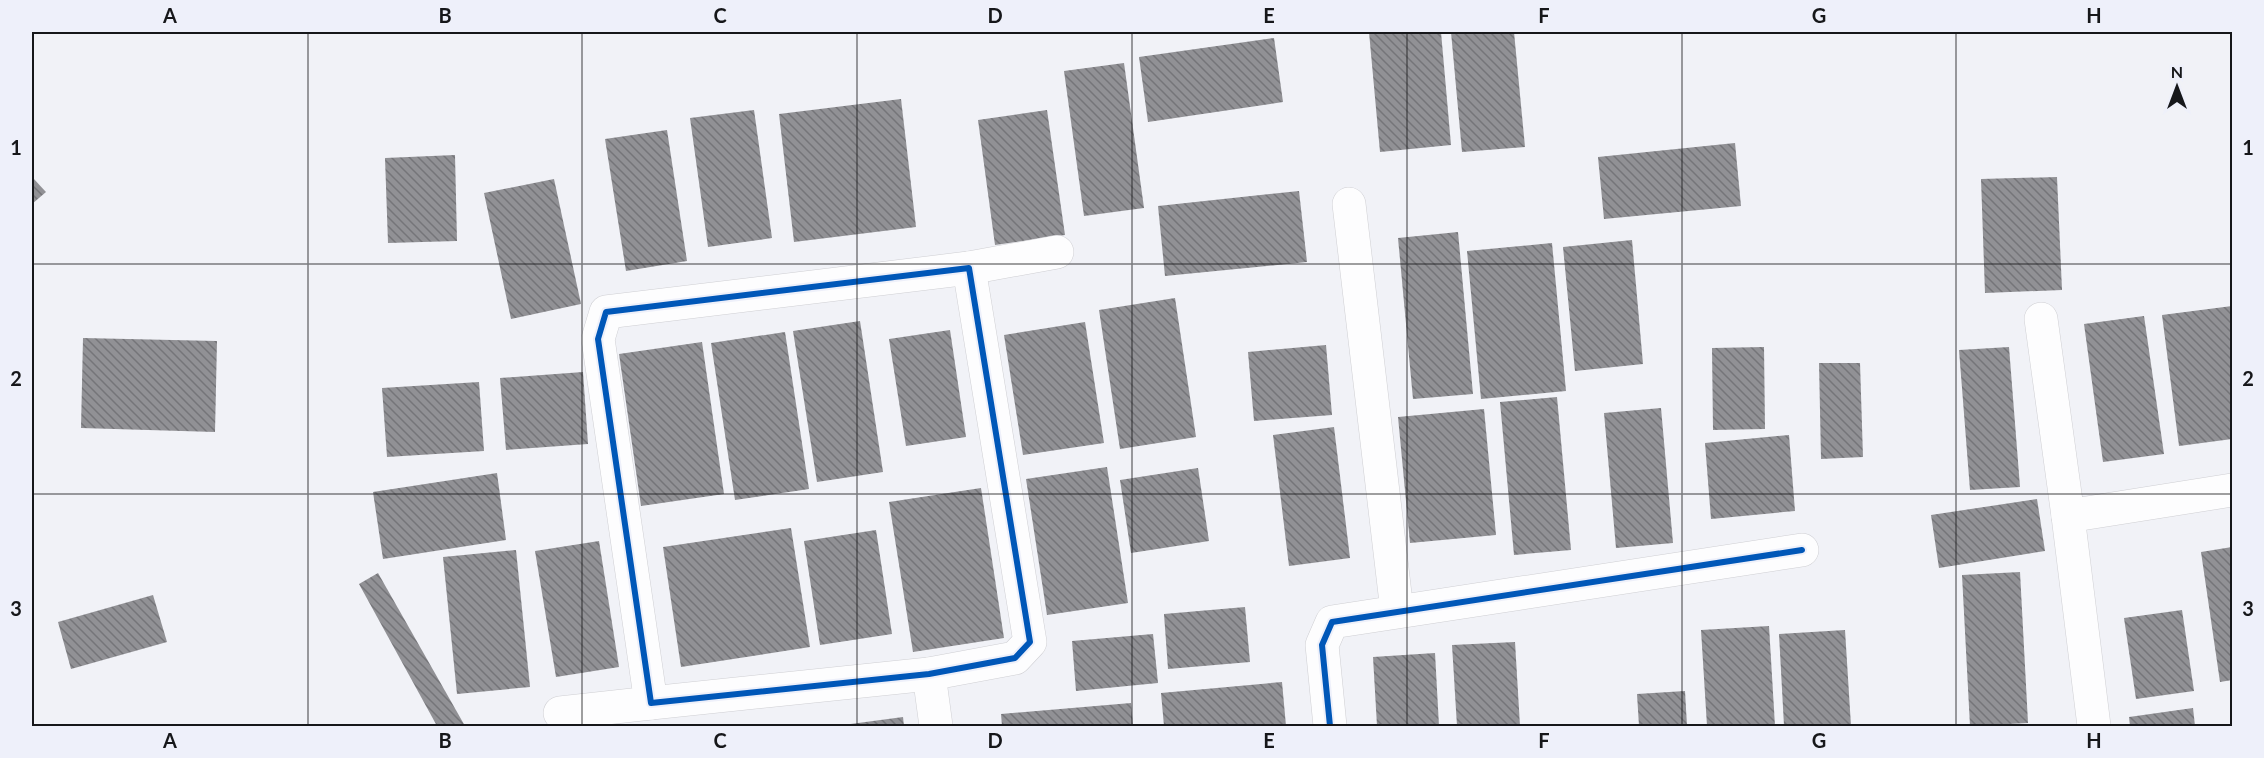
<svg xmlns="http://www.w3.org/2000/svg" width="2264" height="758" font-family="Lato,sans-serif">
<style>
.building{fill:url(#building-back-hatch)}
.lines{fill:none;stroke-linecap:round;stroke-linejoin:round}
.minor-casing{stroke:#cfcfd3;stroke-width:34}
.minor{stroke:#fdfdfe;stroke-width:33}
.cycleway-casing{stroke:#eef0fa;stroke-width:10}
.cycleway{stroke:#0057b8;stroke-width:6}
.grid{fill:none;stroke:#16171a;stroke-width:1.5;stroke-opacity:0.55}
.neatline{fill:none;stroke:#16171a;stroke-width:2}
.grid-label{font-size:20px;text-anchor:middle;font-weight:bold;fill:#16171a}
</style>
<defs>
<pattern id="building-back-hatch" width="6" height="6" patternUnits="userSpaceOnUse" patternTransform="scale(1.5)"><rect width="6" height="6" fill="#919195"/><path d="M-1 5l2 2M0 0l6 6M5-1l2 2" fill="none" stroke="#757579"/></pattern>
</defs>
<rect width="100%" height="100%" fill="#f1f2f7"/>
<g class="building">
<path d="M1369,32h72l10,113 -71,7z"/>
<path d="M1451,32h63l11,115 -63,5z"/>
<path d="M1274,38l9,64 -135,20 -9,-65z"/>
<path d="M1124,63l20,145 -60,8 -20,-145z"/>
<path d="M901,99l15,128 -122,15 -15,-128z"/>
<path d="M754,110l18,128 -64,9 -18,-129z"/>
<path d="M1047,110l18,125 -70,10 -17,-125z"/>
<path d="M667,130l20,131 -61,10 -21,-132z"/>
<path d="M1735,143l6,63 -137,13 -6,-62z"/>
<path d="M455,155l2,86 -69,2 -3,-85z"/>
<path d="M32,177l14,15 -14,12z"/>
<path d="M2057,177l5,113 -77,3 -4,-114z"/>
<path d="M554,179l27,125 -70,15 -27,-126z"/>
<path d="M1299,191l8,71 -142,14 -7,-70z"/>
<path d="M1458,232l15,162 -60,5 -15,-161z"/>
<path d="M1632,240l11,124 -68,7 -12,-124z"/>
<path d="M1552,243l14,148 -85,8 -14,-148z"/>
<path d="M1175,298l21,139 -76,12 -21,-139z"/>
<path d="M2232,306v133l-53,7 -17,-131z"/>
<path d="M2144,316l20,138 -61,8 -19,-138z"/>
<path d="M860,321l23,151 -66,10 -24,-151z"/>
<path d="M1085,322l19,121 -81,12 -19,-120z"/>
<path d="M950,330l16,107 -60,9 -17,-107z"/>
<path d="M785,332l24,157 -74,11 -24,-157z"/>
<path d="M83,338l134,3 -2,91 -134,-4z"/>
<path d="M702,342l22,152 -83,12 -22,-152z"/>
<path d="M1326,345l6,70 -78,6 -6,-69z"/>
<path d="M1764,347l1,82 -52,1 -1,-82z"/>
<path d="M2009,347l11,140 -50,3 -11,-140z"/>
<path d="M1819,363h41l3,94 -42,2z"/>
<path d="M583,372l5,72 -82,6 -6,-72z"/>
<path d="M479,382l5,69 -97,6 -5,-69z"/>
<path d="M1557,397l14,153 -57,5 -14,-153z"/>
<path d="M1661,408l12,135 -57,5 -12,-135z"/>
<path d="M1484,409l12,126 -86,8 -12,-126z"/>
<path d="M1334,427l16,131 -61,8 -16,-131z"/>
<path d="M1789,435l6,76 -84,8 -6,-76z"/>
<path d="M1107,467l21,136 -81,12 -21,-136z"/>
<path d="M1198,468l11,73 -78,12 -11,-73z"/>
<path d="M497,473l9,67 -123,19 -10,-67z"/>
<path d="M981,488l23,150 -91,14 -24,-150z"/>
<path d="M2037,499l8,52 -106,17 -8,-53z"/>
<path d="M791,528l19,119 -129,20 -18,-120z"/>
<path d="M876,530l16,104 -72,11 -16,-104z"/>
<path d="M599,541l20,126 -63,10 -21,-126z"/>
<path d="M2232,547v133l-12,2 -19,-130z"/>
<path d="M516,550l14,137 -73,7 -14,-137z"/>
<path d="M2020,572l8,151 -58,3 -8,-151z"/>
<path d="M378,573l87,153h-28l-78,-142z"/>
<path d="M153,595l14,47 -96,27 -13,-47z"/>
<path d="M1245,607l5,55 -82,7 -4,-55z"/>
<path d="M2182,610l12,81 -58,8 -12,-81z"/>
<path d="M1769,626l6,100h-68l-6,-96z"/>
<path d="M1845,630l6,96h-67l-5,-92z"/>
<path d="M1153,634l5,49 -82,8 -4,-50z"/>
<path d="M1515,642l5,84h-63l-5,-81z"/>
<path d="M1435,653l4,73h-62l-4,-69z"/>
<path d="M1282,682l4,44h-122l-3,-33z"/>
<path d="M1685,691l2,35h-48l-2,-32z"/>
<path d="M1131,703l2,23h-131l-1,-12z"/>
<path d="M2193,708l2,18h-65l-1,-9z"/>
<path d="M903,717l1,9h-61v-1z"/>
</g>
<g class="lines">
<g class="minor-casing">
<g id="minor">
<path d="M1349,204l48,407"/>
<path d="M969,268l61,374 -15,16 -86,16 -278,29 -53,-364 8,-27z"/>
<path d="M969,268l88,-16"/>
<path d="M2041,319l27,197 164,-26"/>
<path d="M2068,516l26,210"/>
<path d="M929,674l7,52"/>
<path d="M560,713l91,-10"/>
<path d="M1330,726l-8,-81 10,-23 470,-72"/>
</g>
</g>
<use href="#minor" class="minor"/>
<g class="cycleway-casing">
<g id="cycleway">
<path d="M969,268l61,374 -15,16 -86,16 -278,29 -53,-364 8,-27z"/>
<path d="M1330,726l-8,-81 10,-23 470,-72"/>
</g>
</g>
<use href="#cycleway" class="cycleway"/>
</g>
<path class="grid" d="M308,32v694M582,32v694M857,32v694M1132,32v694M1407,32v694M1682,32v694M1956,32v694M32,264h2200M32,494h2200"/>
<rect width="2264" height="758" fill="none" stroke="#eef0fa" stroke-width="66"/>
<g transform="translate(2177 87)" stroke="#eef0fa" stroke-width="4.5" paint-order="stroke">
<path d="M0-4.5L10 22L0 15L-10 22Z" fill="#16171a"/>
<text y="-9" font-size="16" font-weight="bold" text-anchor="middle" fill="#16171a">N</text>
</g>
<rect x="33" y="33" width="2198" height="692" class="neatline"/>
<g class="grid-label">
<text x="170" y="23">A</text>
<text x="445" y="23">B</text>
<text x="720" y="23">C</text>
<text x="995" y="23">D</text>
<text x="1269" y="23">E</text>
<text x="1544" y="23">F</text>
<text x="1819" y="23">G</text>
<text x="2094" y="23">H</text>
<text x="16" y="155">1</text>
<text x="2248" y="155">1</text>
<text x="16" y="386">2</text>
<text x="2248" y="386">2</text>
<text x="16" y="616">3</text>
<text x="2248" y="616">3</text>
<text x="170" y="748">A</text>
<text x="445" y="748">B</text>
<text x="720" y="748">C</text>
<text x="995" y="748">D</text>
<text x="1269" y="748">E</text>
<text x="1544" y="748">F</text>
<text x="1819" y="748">G</text>
<text x="2094" y="748">H</text>
</g>
</svg>
